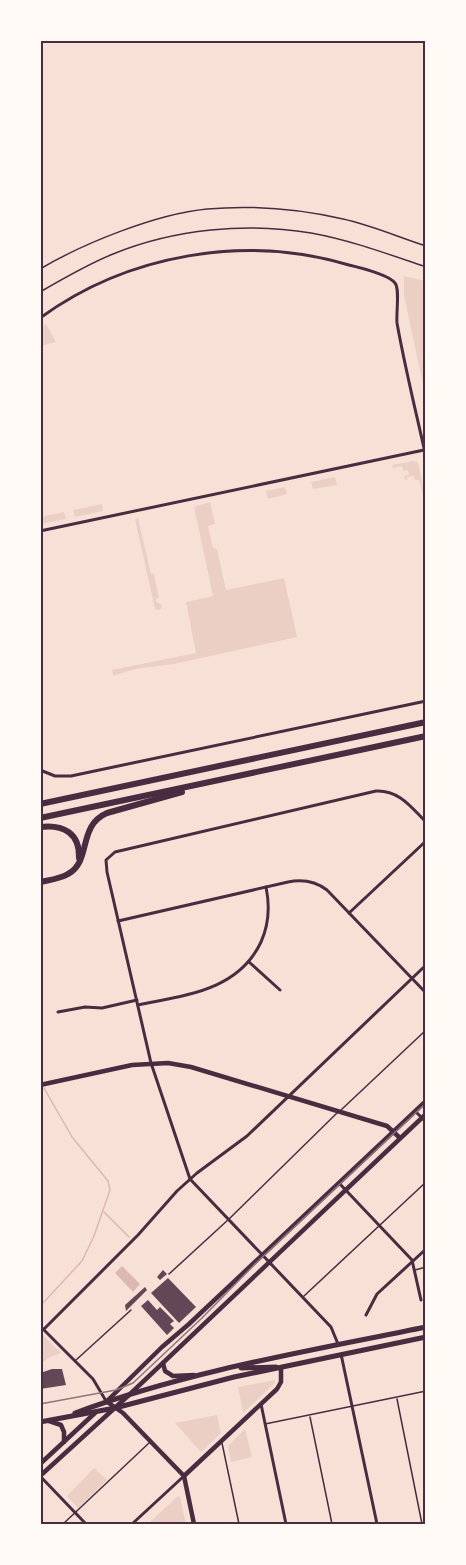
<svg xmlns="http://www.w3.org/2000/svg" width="466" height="1565" font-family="Barlow,sans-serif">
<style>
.green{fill:#ebcfc5}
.water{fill:#dcb8b0}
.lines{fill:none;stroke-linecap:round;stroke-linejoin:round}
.stream{stroke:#dcb8b0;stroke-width:1.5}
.building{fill:#644757}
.path{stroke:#4a2c40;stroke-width:1.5}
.service{stroke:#4a2c40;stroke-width:1.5}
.minor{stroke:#4a2c40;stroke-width:3}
.tertiary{stroke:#4a2c40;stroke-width:4.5}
.secondary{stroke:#4a2c40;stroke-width:4.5}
.primary{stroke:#4a2c40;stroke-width:5}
.motorway{stroke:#4a2c40;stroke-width:6}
.tram{stroke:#8f747c;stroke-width:1.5}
.neatline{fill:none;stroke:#4a2c40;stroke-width:2}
</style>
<rect width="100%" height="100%" fill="#f7e1d7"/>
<g class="green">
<path d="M404,276l21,5v113l-21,-99z"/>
<path d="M46,324l10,18 -15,4v-18z"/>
<path d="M413,461l4,1 2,3 6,34h-1l-5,-19h-4l-1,-4 -7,1v3h-2l-1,-4 5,-1 -1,-5 -5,1 -1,-5 -9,2 -1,-3z"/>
<path d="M335,477l2,8 -24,4 -2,-7z"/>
<path d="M285,487l2,7 -19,5 -2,-8z"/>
<path d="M210,502l5,22 -7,2 5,22 4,1 9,41 58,-12 13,59 -123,27 -39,5 -22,7 -1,-6 84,-17 -10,-51 27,-6 -19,-89z"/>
<path d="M102,504l1,7 -28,6 -2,-7z"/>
<path d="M64,512l2,7 -25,5v-7z"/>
<path d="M138,518l13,56h3l5,24 -3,1v3l5,2 1,4 -3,2 -4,-1 -20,-90z"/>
<path d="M40,1332l21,21 -13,5 -7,6z"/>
<path d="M275,1380v3l-32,30 -5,-26z"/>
<path d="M217,1415l4,18 -20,19 -26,-29z"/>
<path d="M245,1429l7,28 -21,5 -3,-16z"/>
<path d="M94,1468l13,12 -29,28 -11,-12z"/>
<path d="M178,1496l2,1 6,27h-38z"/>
</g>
<path class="water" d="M122,1266l18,18 -7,8 -18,-19z"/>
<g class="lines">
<g class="stream">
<path d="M104,1212l25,25"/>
<path d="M43,1303l39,-42 12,-25 16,-46 -2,-9 -36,-44 -28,-49"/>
</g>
</g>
<g class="building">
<path d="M163,1270l4,4 -7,6 -3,-3z"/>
<path d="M168,1278l28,29 -17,16 -28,-30z"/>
<path d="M145,1287l2,3 -21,21 -1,-6z"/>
<path d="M148,1300l9,10 3,-3 14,14 -4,3 4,4 -7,7 -26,-29z"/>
<path d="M52,1369h10l4,16 -26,4v-16z"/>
</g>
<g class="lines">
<g class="path">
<path d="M40,269c44,-26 116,-55 167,-60 45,-4 92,0 136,10 28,6 55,18 83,27"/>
<path d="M40,292c24,-14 48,-28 73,-38 61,-25 134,-32 198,-21 39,7 77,21 115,34"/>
</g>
<g class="service">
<path d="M341,1110l85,-80"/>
<path d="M415,1270l11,-3"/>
<path d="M169,1274l60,-55 108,-106"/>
<path d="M304,1296l122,-114"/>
<path d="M76,1360l55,-50"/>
<path d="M397,1399l25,125"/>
<path d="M310,1417l22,107"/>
<path d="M265,1424l161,-33"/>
<path d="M222,1443l17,81"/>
<path d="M63,1524l86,-81"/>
</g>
<g class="minor">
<path d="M40,318c88,-64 205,-84 309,-53 11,3 39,9 46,18 5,6 1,30 2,40 8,45 19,89 29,134"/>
<path d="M40,531l384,-81"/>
<path d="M40,770l15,6h16l355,-75"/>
<path d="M349,913l77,-72"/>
<path d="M118,921l170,-39c15,-3 27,-1 39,8l99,103"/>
<path d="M249,962l31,28"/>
<path d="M138,1005c47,-10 100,-14 123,-63 8,-18 9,-36 5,-55"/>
<path d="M58,1012l27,-5 17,1 35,-8"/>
<path d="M415,1111l11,11"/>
<path d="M339,1183l73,77 9,40"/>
<path d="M366,1315l11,-21 49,-45"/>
<path d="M40,1326l53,53 13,22"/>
<path d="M44,1329l94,-94 39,-44 20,-18 50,-37 179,-171"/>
<path d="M338,1344l-7,-17 -141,-148 -39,-116 -44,-191 -1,-12 9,-8 261,-61c23,-1 35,16 50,31"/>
<path d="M341,1354l36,170"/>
<path d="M261,1404l25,120"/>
<path d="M40,1476l46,48"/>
<path d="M132,1524l52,-48"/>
</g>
<path class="tertiary" d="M40,1085l92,-20 36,-2 23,4 196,59 13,12"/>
<g class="secondary">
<path d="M163,1363l2,8 8,5 21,-1"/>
<path d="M106,1401l17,12 61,63 10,48"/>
<path d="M106,1402l56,-55 27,-23 237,-223"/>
<path d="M49,1421l12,4 3,7v10"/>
<path d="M40,1464l56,-52"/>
<path d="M40,1476l89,-81 297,-281"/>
<path d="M184,1476l93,-87 4,-7v-14"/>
</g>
<g class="primary">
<path d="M241,1368l35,-1"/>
<path d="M75,1413c113,-42 233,-62 351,-86"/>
<path d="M40,1422l75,-14 119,-31 192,-40"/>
</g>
<g class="motorway">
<path d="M40,804l386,-82"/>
<path d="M40,818l386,-82"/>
<path d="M40,827c23,-3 40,6 39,31"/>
<path d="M40,882c9,-2 20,-3 28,-8 24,-13 9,-48 39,-61l75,-21"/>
</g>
<path class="tram" d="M40,1404l76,-14 17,-7 69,-65 54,-55 170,-160"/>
</g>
<rect width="466" height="1565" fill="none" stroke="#fffaf5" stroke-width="84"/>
<rect x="42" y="42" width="382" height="1481" class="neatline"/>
</svg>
